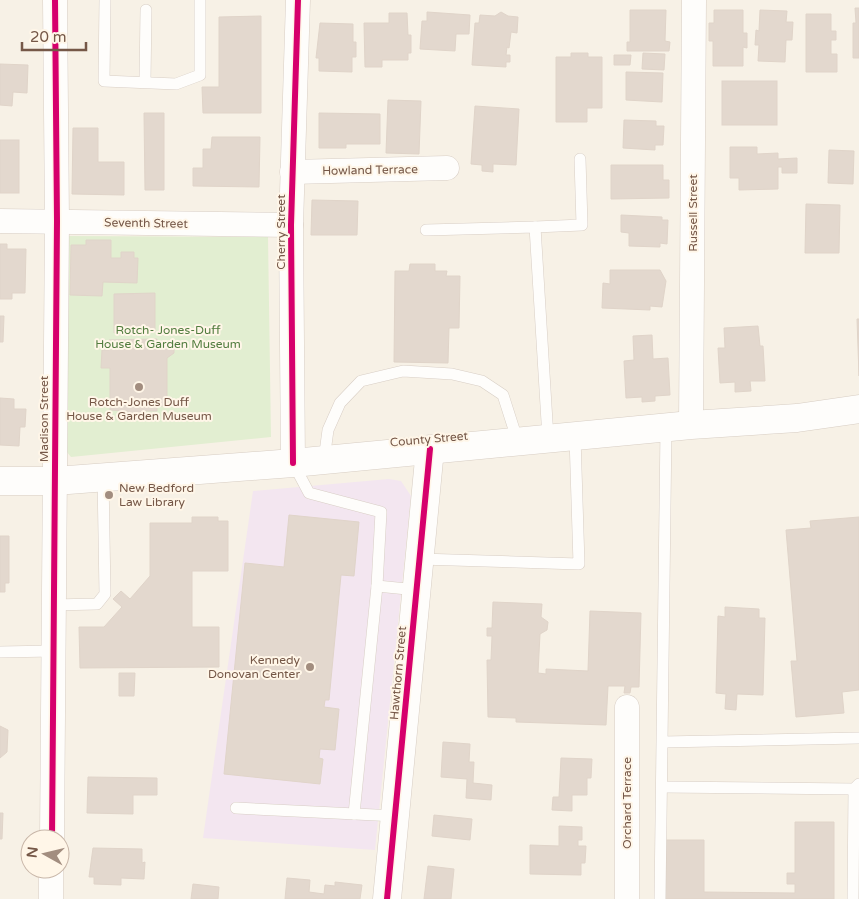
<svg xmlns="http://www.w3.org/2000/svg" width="859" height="899" font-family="'Varela Round',sans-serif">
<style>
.education{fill:#f3e6f0}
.green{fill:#e2eed1}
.building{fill:#e3d8ce;stroke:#e0d4c9}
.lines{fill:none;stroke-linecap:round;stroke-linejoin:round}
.lane-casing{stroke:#d8cec5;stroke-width:12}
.street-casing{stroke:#d8cec5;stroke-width:25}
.secondary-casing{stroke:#d7cdc3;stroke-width:29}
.lane{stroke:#fefdfb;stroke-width:11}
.street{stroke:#fefdfb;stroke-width:24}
.secondary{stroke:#fefdfb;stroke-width:28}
.cycleway-casing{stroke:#fff6e8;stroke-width:9}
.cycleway{stroke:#d6006c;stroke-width:6}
.poi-dot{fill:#a28d7f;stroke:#fff6e8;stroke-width:2}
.labels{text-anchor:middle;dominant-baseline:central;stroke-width:4;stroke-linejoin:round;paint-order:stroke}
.street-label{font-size:12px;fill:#755747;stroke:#fff6e8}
.park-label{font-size:12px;fill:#517c3e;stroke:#fff6e8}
.poi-label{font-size:12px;fill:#755747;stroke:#fff6e8}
</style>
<rect width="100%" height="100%" fill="#f7f1e6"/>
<path class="education" d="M389,479l12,2 10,15 -36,354 -172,-12 50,-347z"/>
<path class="green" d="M68,236l200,1 3,200 -200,20 -5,-6z"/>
<g class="building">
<path d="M855,8h4v50h-6v-35h3z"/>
<path d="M630,10h36l-1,31 5,1 -1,9h-42v-9h3z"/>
<path d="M714,10h29v23h4v15l-4,-1v19h-30v-25h-4v-18h5z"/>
<path d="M760,10l27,1 -1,11h7l-1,18h-6l-1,22 -27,-1 1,-16h-4l1,-15 3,1z"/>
<path d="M427,12l43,3 -1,19h-13l-1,17 -35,-2 2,-28h5z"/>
<path d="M501,12l7,4 10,1 -1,16 -6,-1 -2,16 -2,-1 -1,8h4v7h-4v5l-34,-2 3,-42h4l1,-8 15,1z"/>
<path d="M389,13h18l1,22h3v18h-3v7h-26v7h-17l-1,-44h25z"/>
<path d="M806,14h25v17h5v9h-5v14h6v18h-31z"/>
<path d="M261,16v97h-58l-1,-26h17v-70z"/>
<path d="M320,23l33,1v18h3v15h-4v15l-33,-1v-13h-3z"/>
<path d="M571,53h17v4h14v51h-15v14h-31v-65h15z"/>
<path d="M643,53l22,1 -1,16 -22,-1z"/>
<path d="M614,55h17l-1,10h-16z"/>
<path d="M0,64l28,1 -1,28 -14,-1 -1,14 -12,-1z"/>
<path d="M626,72l37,1 -1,29 -36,-2z"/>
<rect x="722" y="81" width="55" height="44"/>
<path d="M388,100l33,1 -2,53 -33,-1z"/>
<path d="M475,106l44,3 -3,56 -23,-1v8l-11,-1v-6l-11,-1z"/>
<path d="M144,113h20v77h-19z"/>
<path d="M319,113l61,1v30h-34v4h-27z"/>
<path d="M624,120l32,1v5h8l-1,19h-8v5l-32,-2z"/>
<path d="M73,128h25v34h26v33l-52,-1z"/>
<path d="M212,137h48l-1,50 -66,-1v-18h10v-19h8z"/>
<rect x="0" y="140" width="19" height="53"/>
<path d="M730,147h27v7l21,-1v6l19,-1v15h-15v-6h-4v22l-39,1v-12h-9z"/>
<path d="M829,150l25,1 -1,33 -25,-1z"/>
<path d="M611,165h52v15h6v18l-58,1z"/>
<path d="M312,200l46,1 -1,34h-46z"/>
<path d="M806,204l34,1 -1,48h-34z"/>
<path d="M621,215l41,2v3h6l-1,24 -7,-1v4l-31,-1v-13l-8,-1z"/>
<path d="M86,240h25v18h10v-6h13v6h4l-1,25 -34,-1 -1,14 -32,-1 1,-50h15z"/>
<path d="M0,244h7v5h19l-1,44h-13v6h-12z"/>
<path d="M410,264h25v7h12l-1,5h14l-1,52h-10l-1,35 -54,-1 1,-91h14z"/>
<path d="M610,270h50l6,11 -4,26 -12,-1v4l-48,-2 1,-25 7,1z"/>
<path d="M155,293v39l-41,1v-39z"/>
<path d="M0,316h4l-1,26h-3z"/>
<path d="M857,319h2v57z"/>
<path d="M758,326l2,20h3l2,35h-15l1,10 -16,1v-10l-15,1 -2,-35h7l-1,-20z"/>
<path d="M652,335l1,24 15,-1 2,37 -15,1v5l-13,1v-5l-16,1 -2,-37 10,-1 -1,-24z"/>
<path d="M157,339v4h10l7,5v5l-7,5v48h-10v5h-16v3h-13v-3l-18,-1v-42h-9l1,-18h7v-10z"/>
<path d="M0,398l14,1v10h12l-1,18h-5l-1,19 -19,-1z"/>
<path d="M289,515l70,7 -5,54 -13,-1 -12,125h-4l-1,7 15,2 -4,41 -15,-1 -1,9 4,1 -3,25 -96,-10 21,-211 39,4z"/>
<path d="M192,517h26v4h10v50h-36v56h27v40l-139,1 -1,-41h25l18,-20 -9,-8 8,-8 9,8 20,-23v-53h42z"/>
<path d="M859,517v173l-17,2 2,21 -48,4 -5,-56h6l-11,-131 25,-2 -1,-7z"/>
<path d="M0,536h9v47h-4v9h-5z"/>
<path d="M493,602l49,2 -1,13 7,5 -1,8 -7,4 -2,39 8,1v-5l42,2 2,-60 51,2 -2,74h-8l-1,6h-6l1,-7h-17l-2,39 -90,-3v-4l-28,-1 -1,-57h4l1,-24h-5v-8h5z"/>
<path d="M725,607l34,2v9h6l-2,77 -26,-1 -1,16 -11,-1 1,-15 -10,-1 2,-77 7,1z"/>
<path d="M119,673h16l-1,23h-15z"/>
<path d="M0,726l8,4 -1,22 -7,6z"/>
<path d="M443,742l27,2 -1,18h5l-1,21 19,2 -1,15 -25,-2 1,-19 -26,-2z"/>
<path d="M561,758l31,1 -1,19h-4v17h-15v16l-20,-1 1,-13h6z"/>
<path d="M88,777l69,1v17h-24v19l-46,-1z"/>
<path d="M0,813h3l-1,26h-2z"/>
<path d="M434,815l38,4 -2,21 -38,-4z"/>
<path d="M795,822h39v77h-169l1,-59h38v52l91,1v-9h-8v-11h8z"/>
<path d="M559,826l23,1v13h-4v6h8l-1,17h-4v12l-51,-1v-29l29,1z"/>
<path d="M93,848l49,1v14l3,-1 -1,17 -23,-1v7l-27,-1v-7h-5z"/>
<path d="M428,866l26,3 -3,30h-27z"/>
<path d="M287,878l23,2 -1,12 15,2 1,-9 10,1v-4l27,3 -2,14h-75z"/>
<path d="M193,884l26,3 -1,12h-27z"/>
</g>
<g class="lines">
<g class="lane-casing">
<g id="lane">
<path d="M105,0l-1,81 72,3 24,-9v-75"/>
<path d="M145,81l1,-71"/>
<path d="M535,227l47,-2 -2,-66"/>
<path d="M426,230l109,-3 13,211"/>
<path d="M324,460l4,-30 12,-27 21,-22 42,-10 49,3 30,7 21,14 15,47"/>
<path d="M293,463l16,30 72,19 -4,74 -23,228"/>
<path d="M420,559l159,5 -4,-127"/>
<path d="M377,586l40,4"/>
<path d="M53,605l44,-1 8,-10 -2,-117"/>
<path d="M0,652l53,-1"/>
<path d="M663,742l196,-4"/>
<path d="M662,787l192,2 5,-5"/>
<path d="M236,808l160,8"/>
<path d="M660,899l6,-471"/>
<path d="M853,899l1,-110"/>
</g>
</g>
<g class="street-casing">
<g id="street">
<path d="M292,172l155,-4"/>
<path d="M0,221l291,4"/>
<path d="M691,425l3,-425"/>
<path d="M293,463l-2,-238 7,-225"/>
<path d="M627,707v192"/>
<path d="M52,839l5,-618 -2,-221"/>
<path d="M51,899v-30"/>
</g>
</g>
<g class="secondary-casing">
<g id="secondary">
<path d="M0,481h55l238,-18 398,-38 106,-7 62,-9"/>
<path d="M387,899l43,-450"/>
</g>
</g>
<use href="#lane" class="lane"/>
<use href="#street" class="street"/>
<use href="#secondary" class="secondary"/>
<g class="cycleway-casing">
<g id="cycleway">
<path d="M293,463l-2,-238 7,-225"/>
<path d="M52,839l5,-618 -2,-221"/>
<path d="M387,899l43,-450"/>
</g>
</g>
<use href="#cycleway" class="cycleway"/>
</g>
<g class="poi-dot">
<circle cx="139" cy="387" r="5"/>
<circle cx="109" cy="495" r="5"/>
<circle cx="310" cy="667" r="5"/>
</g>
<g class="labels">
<g class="street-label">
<text transform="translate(370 170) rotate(-1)">Howland Terrace</text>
<text transform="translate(693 213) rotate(-90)">Russell Street</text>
<text transform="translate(146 223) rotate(1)">Seventh Street</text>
<text transform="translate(281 232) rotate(-90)">Cherry Street</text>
<text transform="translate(44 419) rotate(-90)">Madison Street</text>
<text transform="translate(429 439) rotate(-5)">County Street</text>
<text transform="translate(398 673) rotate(-85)">Hawthorn Street</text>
<text transform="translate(627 803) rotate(-90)">Orchard Terrace</text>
</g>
<g class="park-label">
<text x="168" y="330">Rotch- Jones-Duff<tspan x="168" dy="14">House &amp; Garden Museum</tspan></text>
</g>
<g class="poi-label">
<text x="139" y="402">Rotch-Jones Duff<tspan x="139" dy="14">House &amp; Garden Museum</tspan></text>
<text x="119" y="488" text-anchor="start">New Bedford<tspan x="119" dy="14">Law Library</tspan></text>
<text x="300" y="660" text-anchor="end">Kennedy<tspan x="300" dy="14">Donovan Center</tspan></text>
</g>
</g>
<g transform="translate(45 854) rotate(278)"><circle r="24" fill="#fff6e8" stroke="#c8b6a8"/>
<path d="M0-4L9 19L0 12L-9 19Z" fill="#a28d7f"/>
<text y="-8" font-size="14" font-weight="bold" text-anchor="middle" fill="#755747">N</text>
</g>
<path d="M22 42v8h64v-8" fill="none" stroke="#755747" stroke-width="2.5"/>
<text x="30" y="42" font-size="15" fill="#755747" stroke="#fff6e8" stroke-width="4" paint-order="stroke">20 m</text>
</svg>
